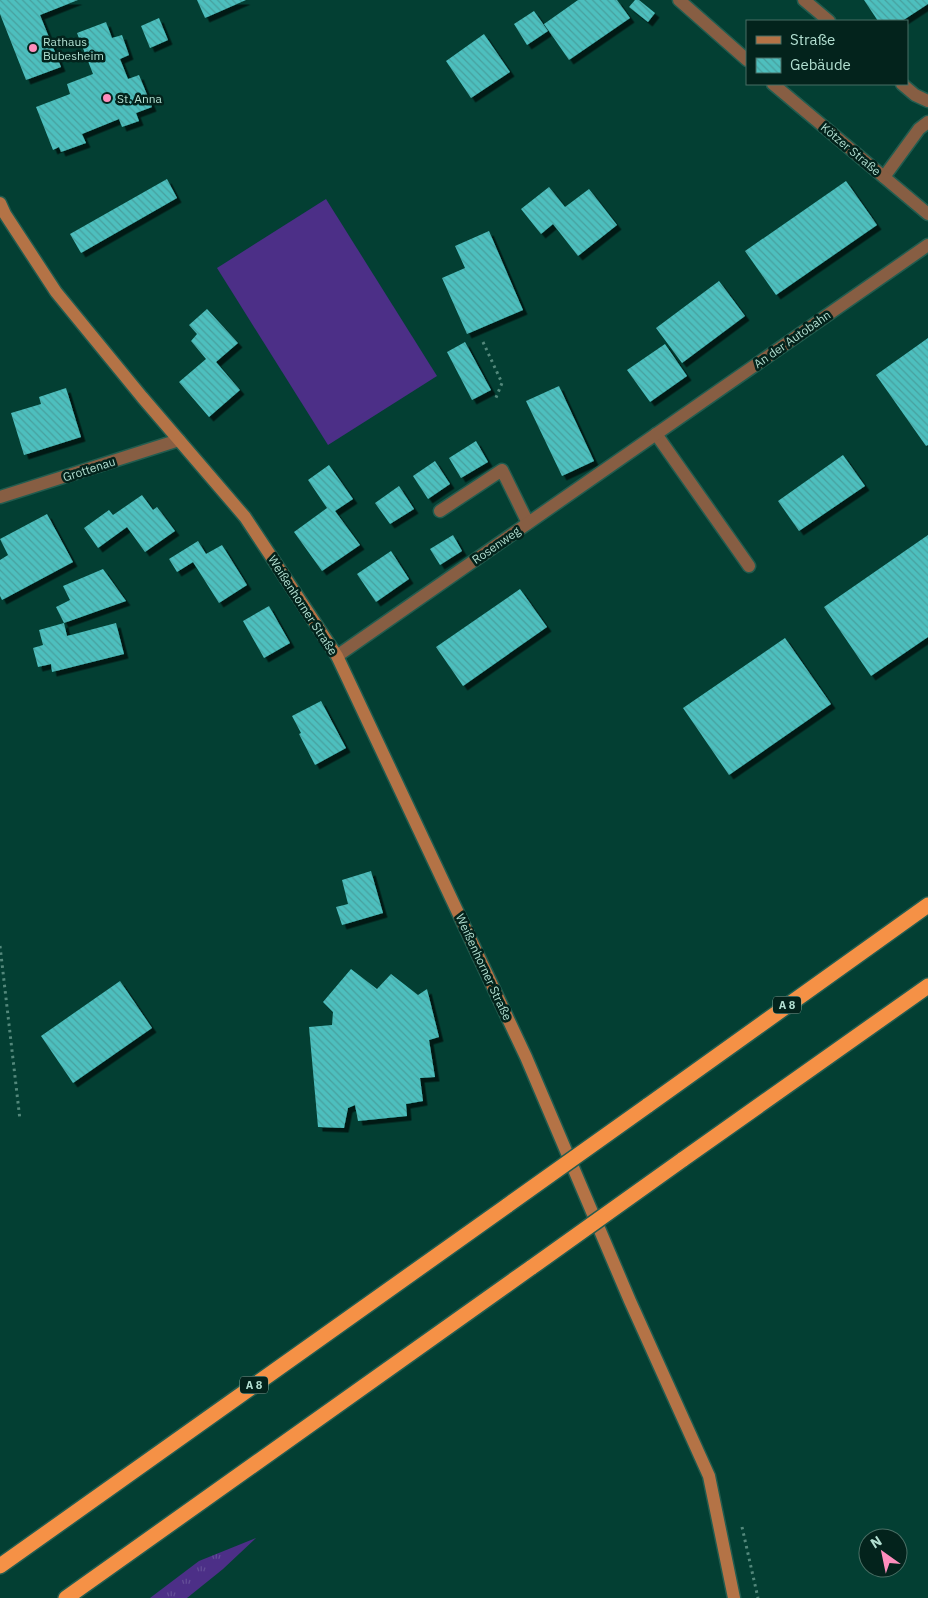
<svg xmlns="http://www.w3.org/2000/svg" width="928" height="1598" font-family="'IBM Plex Sans',sans-serif">
<style>
.grass{fill:url(#grass-tufts)}
.pitch{fill:#4c2f87}
.building{fill:url(#building-back-hatch);filter:url(#shadow)}
.lines{fill:none;stroke-linecap:round;stroke-linejoin:round}
.service-casing{stroke:#225c4f;stroke-width:15}
.minor-casing{stroke:#225c4f;stroke-width:15}
.tertiary-casing{stroke:#225c4f;stroke-width:15}
.secondary-casing{stroke:#225c4f;stroke-width:15}
.motorway-casing{stroke:#225c4f;stroke-width:18}
.path{stroke:#53887b;stroke-width:3;stroke-dasharray:2.5 4;stroke-linecap:butt}
.service{stroke:#875e43;stroke-width:12}
.minor{stroke:#875e43;stroke-width:12}
.tertiary{stroke:#875e43;stroke-width:12}
.secondary{stroke:#b47346;stroke-width:12}
.motorway{stroke:#f59146;stroke-width:15}
.motorway-bridge-casing{stroke:#225c4f;stroke-width:18;stroke-linecap:butt}
.motorway-bridge{stroke:#f59146;stroke-width:15}
.poi-dot{fill:#fe8ebd;stroke:#03231c;stroke-width:2}
.labels{text-anchor:middle;dominant-baseline:central;stroke-width:5;stroke-linejoin:round;paint-order:stroke}
.shield{fill:#03231c;stroke:#7ea79b;stroke-width:1}
.shield-label{font-size:11px;font-weight:bold;fill:#b2dfd1}
.poi-label{font-size:12px;fill:#b2dfd1;stroke:#03231c;text-anchor:start}
.street-label{font-size:12px;fill:#b2dfd1;stroke:#03231c}
</style>
<defs>
<pattern id="grass-tufts" width="24" height="20" patternUnits="userSpaceOnUse" patternTransform="scale(1.25)"><rect width="24" height="20" fill="#4c2f87"/><path d="M3 7l-1-3M5 7V3M7 7l1-3M15 17l-1-3M17 17v-4M19 17l1-3" fill="none" stroke="#634d97"/></pattern>
<pattern id="building-back-hatch" width="6" height="6" patternUnits="userSpaceOnUse" patternTransform="scale(1.25)"><rect width="6" height="6" fill="#4ebfbe"/><path d="M-1 5l2 2M0 0l6 6M5-1l2 2" fill="none" stroke="#48a09e"/></pattern>
<filter id="shadow"><feDropShadow dx="4.5" dy="4.5" stdDeviation="0" flood-color="#0009"/></filter>
</defs>
<rect width="100%" height="100%" fill="#033f33"/>
<path class="grass" d="M256,1538l-33,31 -36,29h-37l49,-37z"/>
<path class="pitch" d="M326,199l111,177 -109,69 -111,-177z"/>
<g class="building">
<path d="M0,0h78l-38,15 21,52 -35,13 -26,-66z"/>
<path d="M197,0h49l-41,18z"/>
<path d="M578,0h39l13,18 -61,42 -25,-36z"/>
<path d="M635,0h4l16,13 -7,9 -19,-15z"/>
<path d="M864,0h64v4l-26,17h-24z"/>
<path d="M534,11l14,20 -21,14 -13,-21z"/>
<path d="M159,18l9,22 -18,8 -9,-22z"/>
<path d="M106,22l6,16 10,-3 7,20 -9,4 8,20 11,-4 13,32 -16,6 3,8 -17,6 -3,-8 -37,15 4,9 -25,9 -2,-5 -6,3 -17,-43 34,-13 -3,-10 26,-10 -16,-41z"/>
<path d="M484,34l26,38 -39,26 -25,-37z"/>
<path d="M167,179l10,19 -96,55 -11,-19z"/>
<path d="M846,181l31,44 -101,70 -31,-44z"/>
<path d="M549,187l16,20 24,-18 28,36 -39,31 -25,-32 -12,10 -20,-25z"/>
<path d="M489,231l34,79 -56,24 -25,-56 23,-10 -10,-22z"/>
<path d="M719,281l26,35 -63,47 -26,-35z"/>
<path d="M207,309l31,34 -22,19 24,28 -31,27 -30,-35 27,-23 -15,-18 6,-7 -8,-9z"/>
<path d="M928,338v107l-2,1 -50,-71z"/>
<path d="M465,342l26,48 -19,10 -25,-48z"/>
<path d="M665,344l22,32 -37,26 -23,-32z"/>
<path d="M559,386l35,75 -32,15 -36,-75z"/>
<path d="M66,388l15,49 -57,18 -13,-42 30,-9 -2,-7z"/>
<path d="M476,441l12,21 -27,16 -12,-20z"/>
<path d="M843,455l22,31 -66,45 -21,-30z"/>
<path d="M435,461l15,23 -22,15 -15,-23z"/>
<path d="M329,465l24,34 -18,12 25,34 -38,26 -28,-39 33,-24 -19,-28z"/>
<path d="M399,486l15,23 -24,15 -15,-21z"/>
<path d="M142,495l11,15 4,-3 18,24 -30,21 -18,-25 -29,21 -14,-20 25,-18 4,5z"/>
<path d="M47,514l26,48 -71,38 -2,-4v-36l8,-5 -8,-16z"/>
<path d="M453,535l9,16 -22,14 -10,-16z"/>
<path d="M928,535v102l-57,39 -47,-69z"/>
<path d="M198,541l8,13 16,-9 25,40 -28,18 -26,-41 -16,10 -8,-13z"/>
<path d="M391,551l18,28 -33,23 -19,-28z"/>
<path d="M103,569l23,32 -62,22 -8,-16 14,-7 -7,-14z"/>
<path d="M520,589l27,38 -84,59 -27,-39z"/>
<path d="M269,606l21,37 -26,15 -21,-37z"/>
<path d="M64,623l3,13 49,-13 8,31 -72,18 -1,-8 -13,3 -5,-19 10,-3 -4,-15z"/>
<path d="M785,638l46,66 -102,71 -46,-67z"/>
<path d="M321,701l25,47 -31,17 -16,-31 2,-1 -9,-17z"/>
<path d="M371,871l12,42 -41,12 -6,-18 12,-3 -6,-24z"/>
<path d="M351,969l26,20 14,-15 27,21 9,-6 12,48 -10,3 6,37 -15,1 3,23 -17,3 1,12 -49,5 -3,-16 -7,3 -4,20 -26,-1 -9,-100 23,-2 1,-13 -10,-10z"/>
<path d="M120,981l32,47 -79,55 -32,-47z"/>
</g>
<g class="lines">
<g class="service-casing">
<g id="service">
<path d="M804,0l25,21"/>
<path d="M902,84l13,11 13,6"/>
<path d="M656,434l93,132"/>
<path d="M440,511l62,-41 26,53"/>
</g>
</g>
<g class="minor-casing">
<g id="minor">
<path d="M884,177l35,-48 9,-7"/>
<path d="M0,497l179,-57"/>
<path d="M337,656l591,-411"/>
</g>
</g>
<g class="tertiary-casing">
<g id="tertiary">
<path d="M679,0l68,60"/>
<path d="M773,84l155,130"/>
</g>
</g>
<g class="secondary-casing">
<path id="secondary" d="M0,203l5,11 51,78 86,105 103,120 92,139 189,401 104,244 79,175 25,122"/>
</g>
<g class="motorway-casing">
<g id="motorway">
<path d="M647,1106l281,-201"/>
<path d="M682,1160l246,-174"/>
<path d="M0,1566l508,-361"/>
<path d="M66,1598l466,-331"/>
</g>
</g>
<g class="path">
<path d="M483,342l19,41 -7,17"/>
<path d="M0,946l20,174"/>
<path d="M742,1527l16,71"/>
</g>
<use href="#service" class="service"/>
<use href="#minor" class="minor"/>
<use href="#tertiary" class="tertiary"/>
<use href="#secondary" class="secondary"/>
<use href="#motorway" class="motorway"/>
<g class="motorway-bridge-casing">
<g id="motorway-bridge">
<path d="M508,1205l139,-99"/>
<path d="M532,1267l150,-107"/>
</g>
</g>
<use href="#motorway-bridge" class="motorway-bridge"/>
</g>
<g class="poi-dot">
<circle cx="33" cy="48" r="5"/>
<circle cx="107" cy="98" r="5"/>
</g>
<g class="labels">
<g class="shield">
<rect x="773" y="996.5" width="28" height="17" rx="4"/>
<rect x="240" y="1376.5" width="28" height="17" rx="4"/>
</g>
<g class="shield-label">
<text x="787" y="1005">A 8</text>
<text x="254" y="1385">A 8</text>
</g>
<g class="poi-label">
<text x="43" y="41">Rathaus<tspan x="43" dy="14">Bubesheim</tspan></text>
<text x="117" y="98">St. Anna</text>
</g>
<g class="street-label">
<text transform="translate(851 149) rotate(40)">Kötzer Straße</text>
<text transform="translate(792 339) rotate(-35)">An der Autobahn</text>
<text transform="translate(89 469) rotate(-18)">Grottenau</text>
<text transform="translate(496 545) rotate(-35)">Rosenweg</text>
<text transform="translate(303 605) rotate(57)">Weißenhorner Straße</text>
<text transform="translate(484 967) rotate(65)">Weißenhorner Straße</text>
</g>
</g>
<rect x="746" y="20" width="162" height="65" fill="#03231c" stroke="#496e64"/>
<rect x="756" y="36" width="25" height="8" fill="#b47346" stroke="#496e64"/>
<text x="790" y="45" font-size="15" fill="#b2dfd1">Straße</text>
<rect x="756" y="58" width="25" height="15" fill="url(#building-back-hatch)" stroke="#496e64"/>
<text x="790" y="70" font-size="15" fill="#b2dfd1">Gebäude</text>
<g transform="translate(883 1553) rotate(327)"><circle r="24" fill="#03231c" stroke="#496e64"/>
<path d="M0-4L9 19L0 12L-9 19Z" fill="#fe8ebd"/>
<text y="-8" font-size="14" font-weight="bold" text-anchor="middle" fill="#b2dfd1">N</text>
</g>
</svg>
